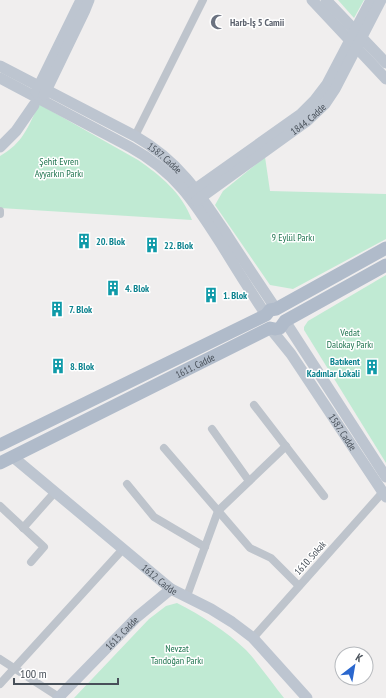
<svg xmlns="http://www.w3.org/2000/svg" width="386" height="698" font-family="'PT Sans Narrow',sans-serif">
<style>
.green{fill:#c0ead3}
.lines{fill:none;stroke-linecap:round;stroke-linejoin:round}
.street{stroke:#bec4cc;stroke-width:8}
.secondary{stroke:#bdc5d0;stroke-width:11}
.primary{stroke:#b0bbca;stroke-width:13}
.labels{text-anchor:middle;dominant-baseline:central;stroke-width:3;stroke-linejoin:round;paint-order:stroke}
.worship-label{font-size:10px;font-weight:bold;fill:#5b616d;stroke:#fff;text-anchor:start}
.street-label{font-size:10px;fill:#485059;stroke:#fff}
.park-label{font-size:10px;fill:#1f744f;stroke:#fff}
.culture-label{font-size:10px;font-weight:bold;fill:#0d838f;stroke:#fff;text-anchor:start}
</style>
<rect width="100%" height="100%" fill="#f0eeee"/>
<g class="green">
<path d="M338,0h26l-10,18z"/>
<path d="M39,104l99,56c23,16 44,33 54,60l-192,-12v-52c23,-13 28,-29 39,-52z"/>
<path d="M265,157l5,34 116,3v45l-93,50 -23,-4 -55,-80 8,-14z"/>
<path d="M386,275v188l-82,-133v-3l4,-6z"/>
<path d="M177,603c24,12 49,28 69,47 13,14 26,33 38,48h-210l75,-79 17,-13z"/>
</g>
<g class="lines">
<g class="street">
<path d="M135,136l68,-136"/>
<path d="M0,211v3"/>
<path d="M254,405l70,91"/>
<path d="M212,429l37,52"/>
<path d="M164,448l86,100 21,10 28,28"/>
<path d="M127,484l27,33 51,30"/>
<path d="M0,506l44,41 -13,15"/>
<path d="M23,528l32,-36"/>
<path d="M187,596l31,-85 68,-65"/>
<path d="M253,638l130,-146"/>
<path d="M0,659l59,38"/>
<path d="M0,684l123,-135"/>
</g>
<g class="secondary">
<path d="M312,0l74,79"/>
<path d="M326,0l60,63"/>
<path id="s1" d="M0,66l135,70c44,25 65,58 92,99 16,25 33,50 49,74"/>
<path d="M0,78l130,69c47,26 65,56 93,100 14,23 28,45 43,68"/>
<path d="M36,92l45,-92"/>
<path d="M44,95l41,-85 4,-10"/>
<path d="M0,147l16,-16 18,-26"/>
<path d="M191,192l110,-78 13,-13 13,-17 44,-84"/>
<path id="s2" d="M196,201l111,-80 18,-17 10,-15 46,-89"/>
<path d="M285,321l101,156"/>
<path id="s3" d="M270,328l21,26 95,143"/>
<path id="s4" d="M13,457l158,132 40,20 21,13 21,16 54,60"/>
<path id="s5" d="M58,698l79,-81 34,-28"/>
</g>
<g class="primary">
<path d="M0,445l266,-130 4,-5 6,-1 110,-61"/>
<path id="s6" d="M0,463l270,-135 5,1 5,-1 5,-7 101,-56"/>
</g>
</g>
<defs>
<g id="mosque-bare" transform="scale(1.2)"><path d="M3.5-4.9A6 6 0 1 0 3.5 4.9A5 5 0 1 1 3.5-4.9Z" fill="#6b7280" stroke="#fff" stroke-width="2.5" paint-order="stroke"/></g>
<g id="building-bare" transform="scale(1.2)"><path d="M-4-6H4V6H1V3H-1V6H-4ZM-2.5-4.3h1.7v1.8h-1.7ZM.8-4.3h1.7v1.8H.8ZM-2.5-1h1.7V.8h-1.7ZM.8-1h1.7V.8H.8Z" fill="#0f9aa8" stroke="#fff" stroke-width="2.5" paint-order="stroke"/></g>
</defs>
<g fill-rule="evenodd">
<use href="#mosque-bare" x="218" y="22"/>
<use href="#building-bare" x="84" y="241"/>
<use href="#building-bare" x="152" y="245"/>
<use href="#building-bare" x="113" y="288"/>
<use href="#building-bare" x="211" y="295"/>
<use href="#building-bare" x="57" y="309"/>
<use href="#building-bare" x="58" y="366"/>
<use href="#building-bare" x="372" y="367"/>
</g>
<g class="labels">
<g class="worship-label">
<text x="230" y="22">Harb-İş 5 Camii</text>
</g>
<g class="street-label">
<text stroke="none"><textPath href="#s2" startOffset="139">1844. Cadde</textPath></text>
<text stroke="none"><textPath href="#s1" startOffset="189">1587. Cadde</textPath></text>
<text stroke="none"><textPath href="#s6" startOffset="218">1611. Cadde</textPath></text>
<text stroke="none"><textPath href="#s3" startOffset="127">1587. Cadde</textPath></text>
<text transform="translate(310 558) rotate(-48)">1610. Sokak</text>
<text stroke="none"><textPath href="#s4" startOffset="191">1612. Cadde</textPath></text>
<text stroke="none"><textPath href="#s5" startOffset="91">1613. Cadde</textPath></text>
</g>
<g class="park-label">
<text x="59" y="161">Şehit Evren<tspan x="59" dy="12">Ayyarkın Parkı</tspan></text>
<text x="293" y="237">9 Eylül Parkı</text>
<text x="350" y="332">Vedat<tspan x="350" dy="12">Dalokay Parkı</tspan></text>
<text x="177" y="648">Nevzat<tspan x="177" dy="12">Tandoğan Parkı</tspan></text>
</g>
<g class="culture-label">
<text x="96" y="241">20. Blok</text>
<text x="164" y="245">22. Blok</text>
<text x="125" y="288">4. Blok</text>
<text x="223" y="295">1. Blok</text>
<text x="69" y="309">7. Blok</text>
<text x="360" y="361" text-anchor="end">Batıkent<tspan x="360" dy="12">Kadınlar Lokali</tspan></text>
<text x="70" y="366">8. Blok</text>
</g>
</g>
<g transform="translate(354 666) rotate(31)"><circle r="19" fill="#ffffff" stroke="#b6b9bd"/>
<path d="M0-3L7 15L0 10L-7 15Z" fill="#2a67ce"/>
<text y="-6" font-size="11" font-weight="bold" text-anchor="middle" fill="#485059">K</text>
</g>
<path d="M14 678v6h104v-6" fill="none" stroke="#485059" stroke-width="2"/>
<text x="20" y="678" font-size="12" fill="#485059" stroke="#ffffff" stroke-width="3" paint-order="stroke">100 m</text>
</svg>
